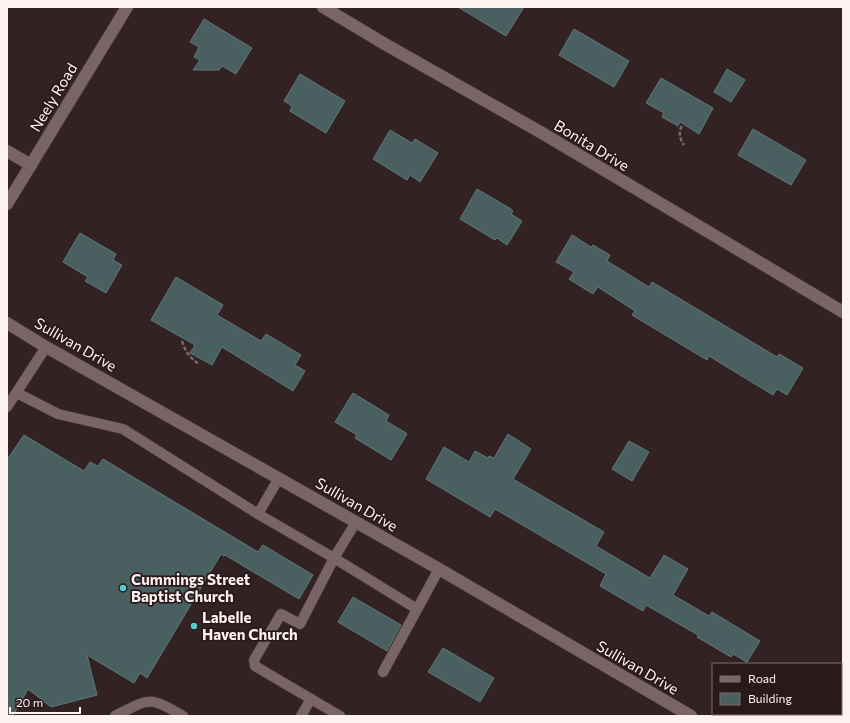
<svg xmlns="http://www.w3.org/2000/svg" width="850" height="723" font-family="Commissioner,sans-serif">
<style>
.building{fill:#495f60;stroke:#617878}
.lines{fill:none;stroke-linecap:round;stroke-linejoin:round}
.service-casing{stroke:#4d3e40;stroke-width:11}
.minor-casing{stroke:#4d3e40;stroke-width:13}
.tertiary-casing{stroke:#4d3e40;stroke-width:13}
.path{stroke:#78696b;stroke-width:2.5;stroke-dasharray:4 2;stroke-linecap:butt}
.service{stroke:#796567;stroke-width:10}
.minor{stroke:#796567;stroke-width:12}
.tertiary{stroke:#796567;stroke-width:12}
.poi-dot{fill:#52cdcf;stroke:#29191b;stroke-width:1.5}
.labels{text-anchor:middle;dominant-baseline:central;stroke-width:3.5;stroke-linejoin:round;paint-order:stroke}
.street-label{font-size:15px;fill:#fdf1f2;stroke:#29191b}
.poi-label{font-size:15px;font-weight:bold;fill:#fdf1f2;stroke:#29191b;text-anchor:start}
</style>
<rect width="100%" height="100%" fill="#332224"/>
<g class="building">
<path d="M458,7h66l-18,29z"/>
<path d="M204,19l48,29 -16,26 -14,-8 -3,4h-26l7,-10 -6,-3 5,-10 -9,-5z"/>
<path d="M574,29l55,32 -15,26 -55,-32z"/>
<path d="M727,69l18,11 -14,22 -17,-10z"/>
<path d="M300,74l45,27 -19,32 -36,-22 2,-5 -8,-5z"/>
<path d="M661,78l52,30 -14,26 -19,-12 -2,4 -16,-9 2,-4 -18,-10z"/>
<path d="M753,129l53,31 -15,25 -53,-30z"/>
<path d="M390,130l22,13 3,-4 23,14 -18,29 -10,-7 -3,5 -34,-21z"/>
<path d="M477,189l34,20 2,2 -2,3 11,7 -15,24 -10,-7 -2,2 -35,-21z"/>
<path d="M80,233l36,21 -3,6 9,5 -16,28 -21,-12 3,-4 -25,-15z"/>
<path d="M572,235l19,12 2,-2 17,10 -3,6 42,26 3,-5 125,75 2,-3 24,14 -16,27 -10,-6 -4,6 -64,-39 -2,4 -75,-45 3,-4 -37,-24 -5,7 -24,-15 5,-7 -18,-10z"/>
<path d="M176,277l47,28 -6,10 44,26 5,-7 35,21 -6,10 10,6 -12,20 -71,-44 -10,18 -22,-12 5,-8 -44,-25z"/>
<path d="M353,393l36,22 -3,6 20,12 1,1 -16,26 -36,-22 2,-3 -22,-13z"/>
<path d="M508,434l23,15 -18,30 91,53 -8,14 54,32 14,-23 24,14 -15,26 36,21 3,-4 48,29 -13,21 -14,-8 -2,3 -34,-20 1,-2 -52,-30 -3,6 -43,-25 6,-12 -111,-65 -5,8 -64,-38 18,-32 25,15 6,-11 13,7 1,-2 5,2z"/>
<path d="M24,435l60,36 6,-9 8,4 5,-7 155,93 5,-7 50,30 -14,24 -74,-44 -1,1 -3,-2 -74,124 -7,-5 -6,10 -47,-28 10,40 -46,12 -23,-18 -15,27h-6v-256z"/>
<path d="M629,441l20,11 -17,29 -20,-12z"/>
<path d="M353,597l48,28 -14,26 -49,-29z"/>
<path d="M443,648l51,30 -14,24 -52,-30z"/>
</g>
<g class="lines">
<g class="service-casing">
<g id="service">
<path d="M17,393l41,21 65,15 135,85 21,-36"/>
<path d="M7,407l39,-60"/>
<path d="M258,514l76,44 83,51"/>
<path d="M383,672l56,-103"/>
<path d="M115,716c35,-18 34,-20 68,0"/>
<path d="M301,716l10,-17"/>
<path d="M340,716l-85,-50 -1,-6 27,-46 19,10 34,-66 22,-36"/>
</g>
</g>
<g class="minor-casing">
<g id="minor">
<path d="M323,7l60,36 159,90 301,179"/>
<path d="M7,151l24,14"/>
<path d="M7,323l39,24 393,222 252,147"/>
</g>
</g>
<g class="tertiary-casing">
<path id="tertiary" d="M7,204l120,-197"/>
</g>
<g class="path">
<path d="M682,126c-4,5 -2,14 2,19"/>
<path d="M182,341c3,10 8,17 17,23"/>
</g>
<use href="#service" class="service"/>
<use href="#minor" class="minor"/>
<use href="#tertiary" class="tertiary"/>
</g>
<g class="poi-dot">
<circle cx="123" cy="588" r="4"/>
<circle cx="194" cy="626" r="4"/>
</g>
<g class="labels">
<g class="street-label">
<text transform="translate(53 97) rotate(-59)">Neely Road</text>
<text transform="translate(592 145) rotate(31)">Bonita Drive</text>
<text transform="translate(76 344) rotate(30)">Sullivan Drive</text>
<text transform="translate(357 504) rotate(30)">Sullivan Drive</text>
<text transform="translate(638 667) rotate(30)">Sullivan Drive</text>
</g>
<g class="poi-label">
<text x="131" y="579">Cummings Street<tspan x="131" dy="17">Baptist Church</tspan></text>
<text x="202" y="617">Labelle<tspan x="202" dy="17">Haven Church</tspan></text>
</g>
</g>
<rect width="850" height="723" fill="none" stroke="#fdf1f2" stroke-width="16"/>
<rect x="712" y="663" width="130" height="52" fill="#29191b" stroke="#7e6f71"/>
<rect x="720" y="676" width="20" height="6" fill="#796567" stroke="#7e6f71"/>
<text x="748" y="683" font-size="12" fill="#fdf1f2">Road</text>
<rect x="720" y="693" width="20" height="12" fill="#495f60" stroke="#7e6f71"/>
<text x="748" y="703" font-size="12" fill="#fdf1f2">Building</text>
<path d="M10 707v6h70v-6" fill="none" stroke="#fdf1f2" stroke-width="2"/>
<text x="16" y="707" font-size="12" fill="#fdf1f2" stroke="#29191b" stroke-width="3" paint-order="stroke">20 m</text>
</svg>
